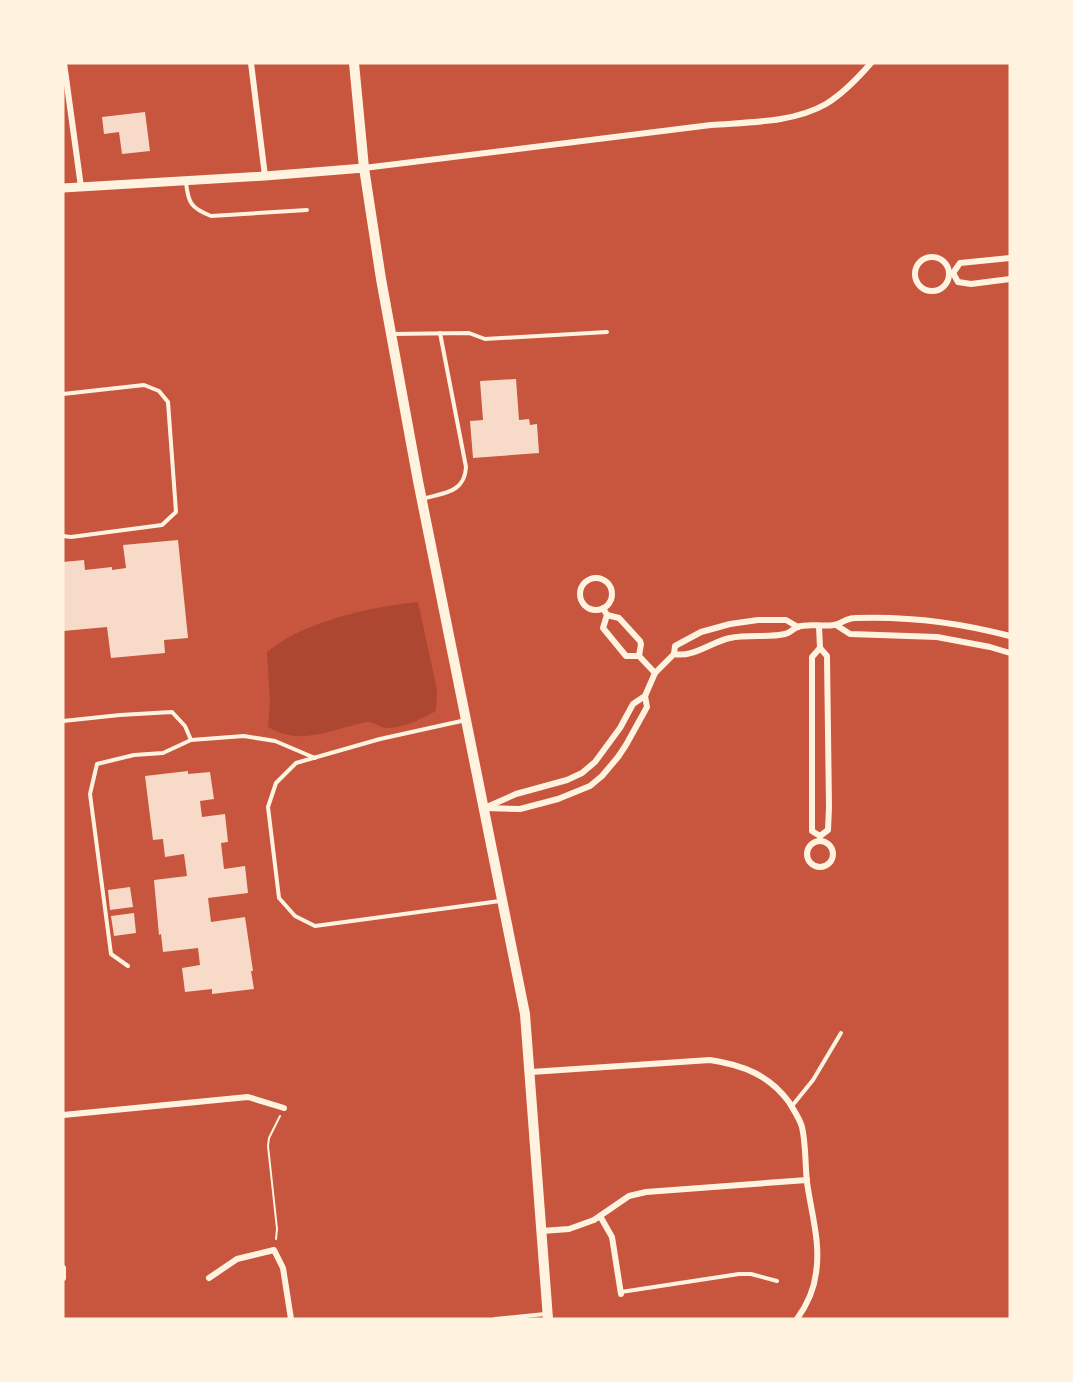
<svg xmlns="http://www.w3.org/2000/svg" width="1073" height="1382" font-family="'IBM Plex Serif',serif">
<style>
.green{fill:#ae4732}
.building{fill:#f7dbc8}
.lines{fill:none;stroke-linecap:round;stroke-linejoin:round}
.path{stroke:#fff3e0;stroke-width:2}
.service{stroke:#fff3e0;stroke-width:4}
.minor{stroke:#fff3e0;stroke-width:6}
.tertiary{stroke:#fff3e0;stroke-width:9}
.secondary{stroke:#fff3e0;stroke-width:10}
</style>
<rect width="100%" height="100%" fill="#c8553d"/>
<path class="green" d="M418,602l19,88 -1,21c-13,7 -32,17 -48,17 -8,0 -14,-7 -22,-6 -34,7 -65,25 -98,5l2,-24 -3,-51c37,-31 103,-45 151,-50z"/>
<g class="building">
<path d="M145,112l5,39 -28,3 -3,-22 -15,2 -2,-17z"/>
<path d="M516,379l3,41 10,-1 1,6 7,-1 2,29 -66,5 -3,-37 13,-1 -3,-39z"/>
<path d="M178,540l10,98 -24,2 1,13 -54,5 -4,-31 -44,4v-69l21,-2 1,10 27,-3v3l14,-2 -3,-23z"/>
<path d="M188,771v3l22,-2 4,27 -14,2 2,16 23,-3 3,28 -7,1 3,26 21,-3 3,27 -40,5 3,24 34,-5 8,54h-2l3,18 -42,5v-5l-27,3 -3,-24 18,-3 -2,-17 -35,4 -2,-18 -2,1 -5,-55 33,-4 -3,-22 -19,3 -2,-18 -10,1 -8,-64z"/>
<path d="M130,887l3,20 -23,3 -2,-20z"/>
<path d="M134,913l2,20 -22,3 -3,-20z"/>
</g>
<g class="lines">
<path class="path" d="M276,1239l1,-10 -9,-83 1,-8 11,-22"/>
<g class="service">
<path d="M186,182c2,21 5,26 25,34l96,-6"/>
<path d="M391,334l78,-1 16,6 122,-7"/>
<path d="M63,394l81,-9 15,6 9,11 8,110 -14,13 -91,12 -8,-1"/>
<path d="M422,499c21,-6 43,-6 44,-32l-26,-134"/>
<path d="M466,720l-86,19 -84,24 -20,20 -8,24 11,91 16,18 20,10 185,-25"/>
<path d="M63,721l57,-6 52,-3 13,14 6,14 53,-4 31,5 40,17"/>
<path d="M128,966l-17,-12 -21,-160 7,-30 37,-9 29,-2 28,-13"/>
<path d="M792,1106l21,-26 28,-47"/>
<path d="M621,1292l118,-18h12l26,7"/>
<path d="M495,1319l50,-5"/>
</g>
<g class="minor">
<path d="M64,63l17,124"/>
<path d="M251,63l14,113"/>
<path d="M364,168l347,-43c37,-3 82,-2 115,-21 18,-11 32,-26 45,-41"/>
<circle cx="932" cy="274" r="17"/>
<path d="M953,273l7,-10 50,-5"/>
<path d="M953,273l5,9 13,2 39,-5"/>
<circle cx="596" cy="594" r="16"/>
<path d="M603,608l4,7 -4,13 23,28h13l16,17"/>
<path d="M607,615l12,3 21,23 1,3 -2,12"/>
<path d="M836,625l14,9 87,3 53,10 20,6"/>
<path d="M819,626l1,22 7,8 2,151 -1,23 -8,6"/>
<path d="M820,648l-8,9v174l8,5"/>
<path d="M674,654c19,4 37,-12 56,-16 18,-4 38,0 55,-4 5,-1 8,-5 12,-7 11,-4 25,0 37,-2 7,-1 12,-7 21,-7 51,-2 106,5 155,18"/>
<path d="M489,806l27,-12 51,-14 15,-7 13,-11 25,-34 13,-24 12,-8"/>
<path d="M485,808l35,1 38,-10 32,-13 12,-10 16,-19 8,-12 21,-38 -2,-11 10,-23 19,-19 1,-8 26,-14 29,-8 28,-4h28l12,7"/>
<circle cx="820" cy="854" r="13"/>
<path d="M531,1072l179,-12c33,5 59,15 79,42 4,7 11,17 13,25 4,17 3,37 5,55 4,30 14,61 9,91 -2,17 -9,32 -19,46"/>
<path d="M63,1115l185,-18 36,11"/>
<path d="M600,1216l12,21 9,57"/>
<path d="M542,1231l27,-2 25,-9 35,-24 17,-4 161,-12"/>
<path d="M63,1268v10"/>
<path d="M209,1278l28,-19 37,-9 9,18 8,51"/>
</g>
<path class="tertiary" d="M63,188l202,-12 99,-8"/>
<path class="secondary" d="M354,63l10,105 17,111 37,202 107,533 23,305"/>
</g>
<rect width="1073" height="1382" fill="none" stroke="#fff3e0" stroke-width="129"/>
</svg>
